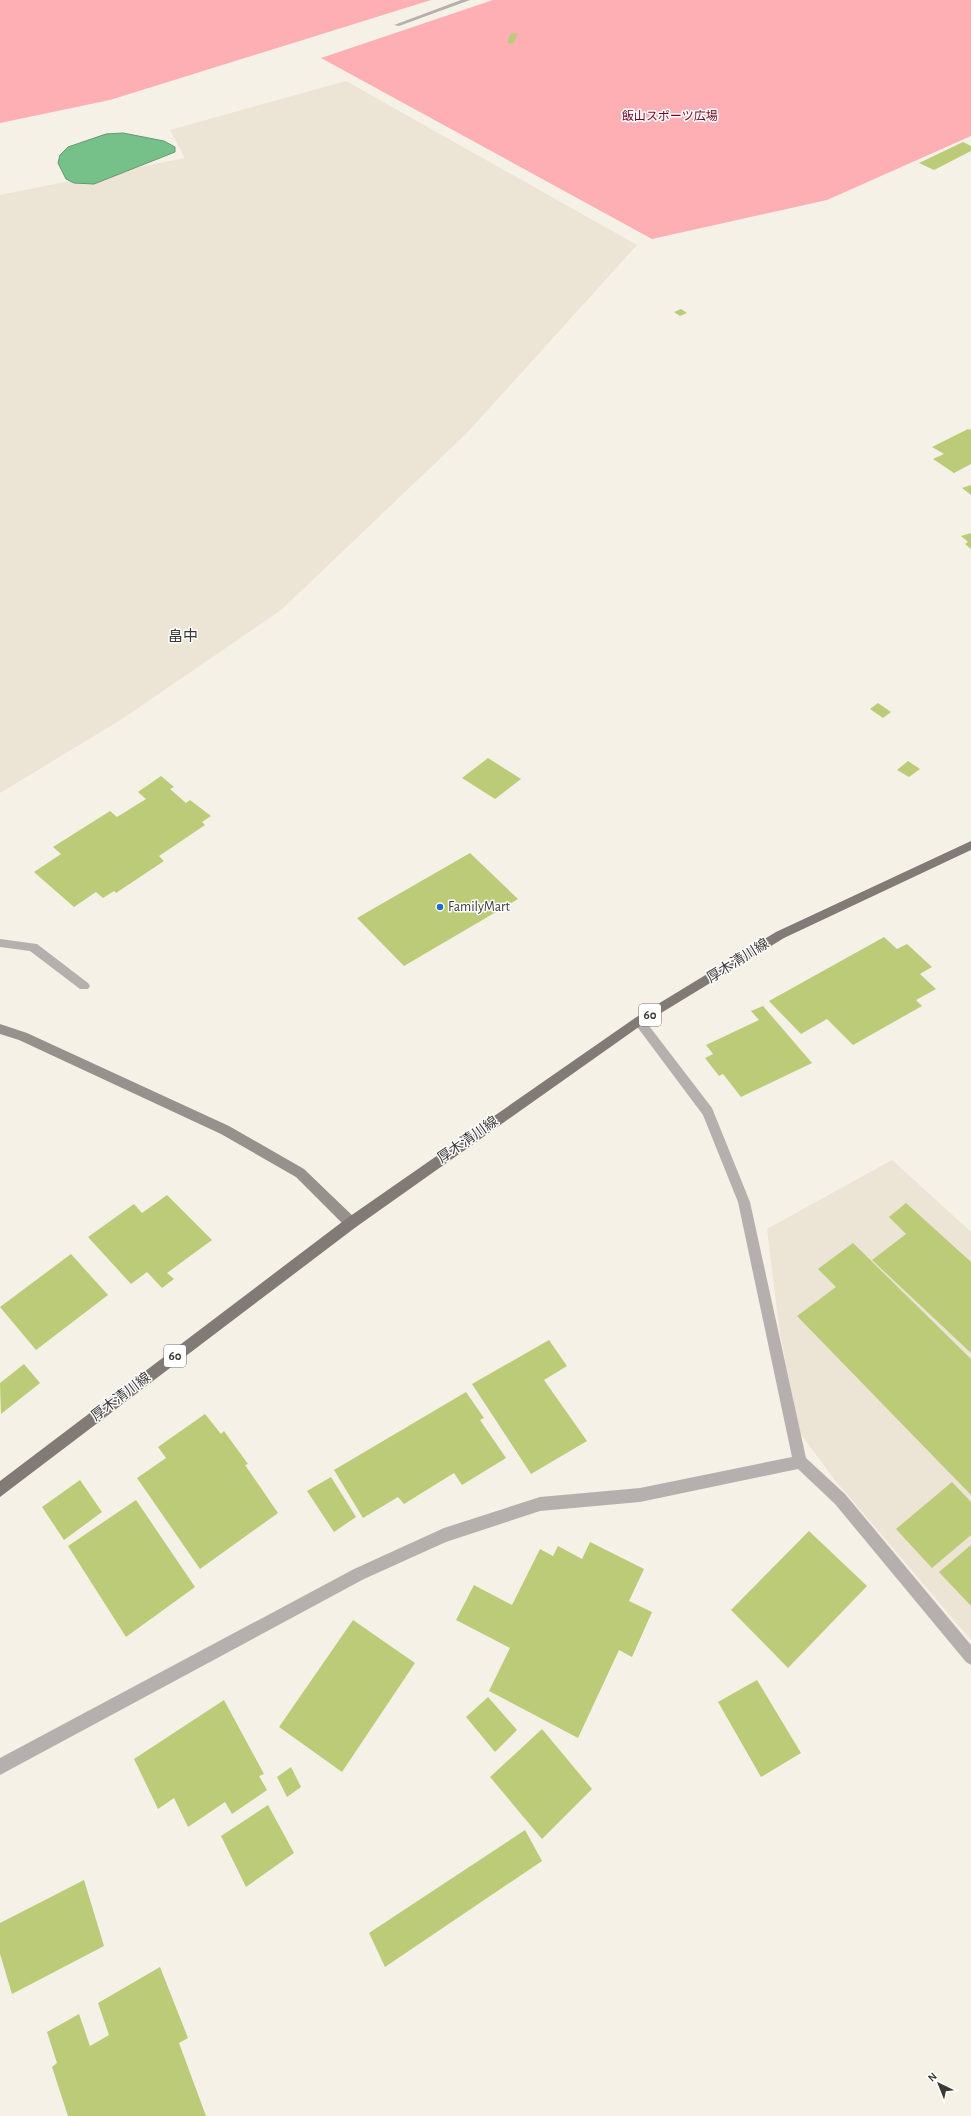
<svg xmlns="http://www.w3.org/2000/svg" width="971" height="2116" font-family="'Alegreya Sans','Noto Sans JP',sans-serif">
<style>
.built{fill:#ece4d4}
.green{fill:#feafb3}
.water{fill:#76c089;stroke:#649870}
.building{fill:#bccb78}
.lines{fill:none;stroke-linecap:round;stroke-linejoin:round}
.lane{fill:#b5b0ae;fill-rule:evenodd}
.street{fill:#b5b0ae;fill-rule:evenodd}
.secondary{fill:#97918d;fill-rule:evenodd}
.primary{fill:#827a76;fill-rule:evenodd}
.poi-dot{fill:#2170bf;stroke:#fff;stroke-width:1.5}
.labels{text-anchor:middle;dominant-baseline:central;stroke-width:3;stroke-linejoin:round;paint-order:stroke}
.far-park-label{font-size:12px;fill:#710020;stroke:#fff}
.shield{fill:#fff;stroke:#757472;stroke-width:1}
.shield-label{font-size:13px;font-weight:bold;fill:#3a3935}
.poi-label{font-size:14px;fill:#3a3935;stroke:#fff;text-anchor:start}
.street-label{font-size:14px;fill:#3a3935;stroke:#fff}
.neighbourhood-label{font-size:15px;fill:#3a3935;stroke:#fff}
</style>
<rect width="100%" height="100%" fill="#f6f1e7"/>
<g class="built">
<path d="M346,81l291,164 -170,188 -186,177 -159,109 -122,74v-598l185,-37 -15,-28z"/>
<path d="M892,1160l79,72v408l-137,-161 -34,-46 -20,-99 -13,-105z"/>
</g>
<g class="green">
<path d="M0,0h431l-321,100 -110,23z"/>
<path d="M493,0h478v136l-144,64 -175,39 -331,-181z"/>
</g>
<path class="water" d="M123,133l41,8 11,6v5l-81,32 -20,-1 -8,-4 -8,-16 2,-8 8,-8 38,-13z"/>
<g class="building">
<path d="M511,33l7,1 -5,10 -6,-1z"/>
<path d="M963,142l8,4v5l-37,19 -15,-7z"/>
<path d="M681,309l6,4 -7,3 -6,-4z"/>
<path d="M968,429l3,1v34l-17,9 -21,-14 11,-5 -12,-7z"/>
<path d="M971,485v10l-9,-7z"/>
<path d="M971,533v16l-6,-5 3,-2 -7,-6z"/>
<path d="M878,703l13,9 -8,6 -13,-9z"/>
<path d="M488,758l33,21 -26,20 -33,-21z"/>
<path d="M908,761l12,8 -11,8 -12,-7z"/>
<path d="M161,776l13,11 -4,2 16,14 4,-3 21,16 -9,6 3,3 -46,31 5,5 -48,32 -2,-2 -11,7 -7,-6 -22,15 -40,-35 27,-18 -8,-7 57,-36 7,6 29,-18 -8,-7z"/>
<path d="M470,853l48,46 -114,67 -47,-48z"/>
<path d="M884,937l13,12 10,-5 25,23 -12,7 16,15 -20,11 6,6 -69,39 -26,-26 -26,15 -32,-33z"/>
<path d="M763,1006l49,57 -71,34 -18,-23 -4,2 -14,-18 8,-4 -7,-9 53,-25 -8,-9z"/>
<path d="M167,1195l45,45 -45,33 7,6 -12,9 -15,-16 -16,12 -43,-47 46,-33 8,9z"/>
<path d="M906,1203l65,59v91l-99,-93 34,-26 -17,-17z"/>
<path d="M853,1243l118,116v136l-174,-179 39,-29 -18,-18z"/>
<path d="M71,1254l37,41 -72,55 -36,-43z"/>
<path d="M549,1340l18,26 -23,14 43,61 -56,33 -59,-90z"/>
<path d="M24,1364l16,19 -39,31 -1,-31z"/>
<path d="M466,1392l18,26 -4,2 26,38 -44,27 -8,-12 -50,31 -6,-7 -35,21 -29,-48z"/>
<path d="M205,1414l16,20 3,-3 24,33 -3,1 33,48 -78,56 -63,-91 29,-20 -8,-11z"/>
<path d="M331,1477l25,40 -22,15 -27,-41z"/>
<path d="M80,1480l22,32 -38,28 -22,-33z"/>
<path d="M952,1482l19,20v33l-39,33 -36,-39z"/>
<path d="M136,1500l59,87 -69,50 -58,-91z"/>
<path d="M809,1531l58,55 -79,82 -57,-58z"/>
<path d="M590,1542l54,27 -15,32 23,11 -20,45 -13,-7 -41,88 -89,-47 21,-43 -54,-28 18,-35 38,20 28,-56 13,7 5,-10 24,13z"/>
<path d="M971,1545v61l-32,-34z"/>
<path d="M353,1620l62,43 -73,109 -63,-45z"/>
<path d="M757,1680l44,73 -40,24 -43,-75z"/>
<path d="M488,1697l29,33 -22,22 -29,-35z"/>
<path d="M224,1700l40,74 -5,2 8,14 -35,24 -7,-12 -37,25 -14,-29 -16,11 -24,-50z"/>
<path d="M542,1729l50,60 -50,50 -52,-62z"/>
<path d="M291,1767l10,20 -14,10 -10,-20z"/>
<path d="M268,1805l26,48 -48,34 -25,-51z"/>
<path d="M525,1830l17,31 -157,106 -16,-34z"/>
<path d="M84,1880l20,66 -92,48 -12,-40v-31z"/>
<path d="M160,1967l28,71 -9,5 27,73h-138l-16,-49 5,-4 -10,-31 32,-18 11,32 19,-11 -11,-32z"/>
</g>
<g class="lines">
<path class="lane" d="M461,0h9l-71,26 -5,-1z"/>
<g class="street">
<path d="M0,939l37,5 51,39 2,3 -2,3h-8l-50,-38 -30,-4z"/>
<path d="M639,1016l4,2 69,90 38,94 56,256 39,36 126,151v20l-5,-3 -131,-158 -37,-35 -158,33 -100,9 -94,31 -82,37 -364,196v-17l354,-189 90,-41 96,-31 100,-9 152,-31 -54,-255 -35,-87 -68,-91 -2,-3 2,-3z"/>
</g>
<path class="secondary" d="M0,1024l27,9 202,93 75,43 52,50 1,4 -1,4 -5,2 -5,-2 -50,-50 -75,-43 -202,-94 -19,-6z"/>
<path class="primary" d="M971,841v9l-187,88 -141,86 -287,203 -356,270v-16l346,-262 289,-201 141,-86z"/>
</g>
<circle class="poi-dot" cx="440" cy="907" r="4"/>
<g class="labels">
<g class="far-park-label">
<text x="670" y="116">飯山スポーツ広場</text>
</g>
<g class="shield">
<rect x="639" y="1004" width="22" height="22" rx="3"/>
<rect x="164" y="1345" width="22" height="22" rx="3"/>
</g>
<g class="shield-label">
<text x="650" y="1015">60</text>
<text x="175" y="1356">60</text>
</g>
<g class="poi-label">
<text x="448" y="907">FamilyMart</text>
</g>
<g class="street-label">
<text transform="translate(738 961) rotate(-32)">厚木清川線</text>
<text transform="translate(468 1140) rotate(-35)">厚木清川線</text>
<text transform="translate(121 1397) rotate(-37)">厚木清川線</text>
</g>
<g class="neighbourhood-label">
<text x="183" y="636">畠中</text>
</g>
</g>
<g transform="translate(939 2084) rotate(317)" stroke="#ffffff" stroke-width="3" paint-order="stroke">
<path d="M0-3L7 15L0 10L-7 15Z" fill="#3a3935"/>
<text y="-6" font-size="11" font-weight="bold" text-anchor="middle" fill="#3a3935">N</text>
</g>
</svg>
